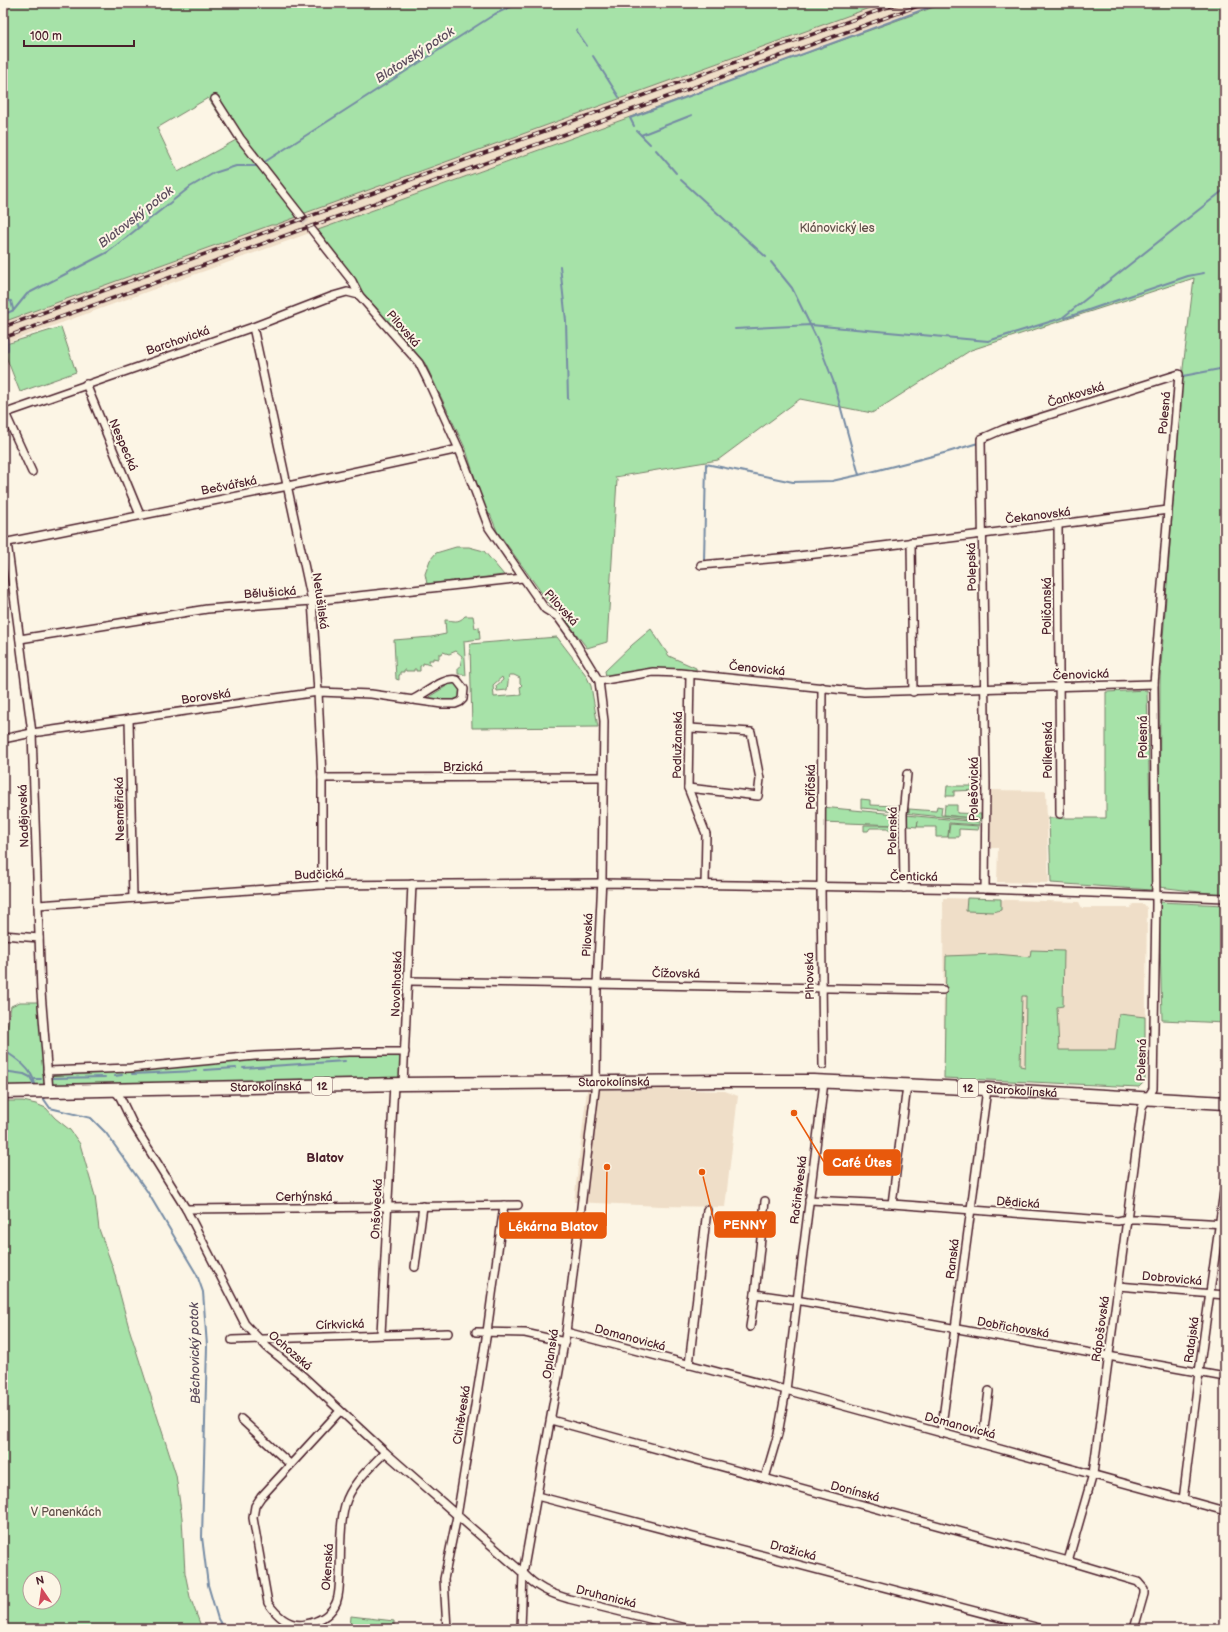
<svg xmlns="http://www.w3.org/2000/svg" width="1228" height="1632" font-family="'Balsamiq Sans',sans-serif">
<style>
.built{fill:#efdec8}
.green{fill:#a6e2a8;stroke:#78806a;fill-rule:evenodd}
.lines{fill:none;stroke-linecap:round;stroke-linejoin:round}
.stream{stroke:#758ba4;stroke-width:2}
.street-tunnel{stroke:#d8cac0;stroke-width:7;stroke-dasharray:7 3.5;stroke-linecap:butt}
.street-casing{stroke:#4a1f2b;stroke-width:10}
.primary-casing{stroke:#4a1f2b;stroke-width:15}
.street{stroke:#fcf5e5;stroke-width:7}
.primary{stroke:#fcf5e5;stroke-width:12}
.rail-casing{stroke:#4a1f2b;stroke-width:3.5}
.rail{stroke:#fcf5e5;stroke-width:2;stroke-dasharray:6;stroke-linecap:butt}
.labels{text-anchor:middle;dominant-baseline:central;stroke-width:4;stroke-linejoin:round;paint-order:stroke}
.shield{fill:#fcf5e5;stroke:#7f5f63;stroke-width:1}
.shield-label{font-size:11px;font-weight:bold;fill:#4a1f2b}
.park-label{font-size:12px;fill:#61504a;stroke:#fcf5e5}
.street-label{font-size:12px;fill:#4a1f2b;stroke:#fcf5e5}
.water-label{font-size:13px;font-style:italic;fill:#5c4c5d;stroke:#fcf5e5}
.neighbourhood-label{font-size:13px;font-weight:bold;fill:#4a1f2b;stroke:#fcf5e5}
.leader{fill:none;stroke:#e8590c;stroke-width:1.5}
.callout-dot{fill:#e8590c;stroke:#fcf5e5;stroke-width:1.5}
.callout{fill:#e8590c;stroke:#e8590c;stroke-width:1.5}
.callout-label{font-size:13px;text-anchor:middle;font-weight:bold;fill:#fff}
</style>
<rect width="100%" height="100%" fill="#fcf5e5"/>
<filter id="ink" filterUnits="userSpaceOnUse"><feTurbulence type="fractalNoise" baseFrequency=".025" numOctaves="2"/><feDisplacementMap in="SourceGraphic" scale="8" xChannelSelector="R" yChannelSelector="G"/><feConvolveMatrix kernelMatrix="1 2 1 2 8 2 1 2 1" color-interpolation-filters="sRGB"/></filter>
<g filter="url(#ink)">
<g class="built">
<path d="M883,3h62l-942,341v-22z"/>
<path d="M991,790l55,1 3,92 -52,-1 1,-34h-7z"/>
<path d="M943,898l136,4 3,6h48l3,-4h11l3,4 -2,173 -3,4 -3,2 -195,-9z"/>
<path d="M664,1089l61,2 13,5 -13,111 -64,-1 -87,-4 13,-112h37z"/>
</g>
<g class="green">
<path d="M3,3h880l-586,213v1l-22,8h-4l-268,97zM208,98l28,42 -58,32 -21,-44z"/>
<path d="M945,3h280v892l-66,-8 1,-208 23,-311 11,-90 -223,72 -99,63 -72,-14 -82,61 -103,17 2,3 -10,162 -20,6 -28,-37 -5,-1 -57,-79 -7,-17 -3,2 -21,-66 -41,-87 -62,-70 -45,-63z"/>
<path d="M61,327l15,45 -56,20 -17,-43v-4z"/>
<path d="M456,547h13l15,4 20,24 -77,9 -2,-10 5,-14 6,-7z"/>
<path d="M465,616h8l2,12 4,-1 1,12 -16,2 2,35 -3,-2h-5v-7h2l2,-11 -6,-5 -7,3 -6,-2 -1,2h-3v5l-6,-1v2h-4l1,5 -7,-2v2l-3,1v5h-4v-2h-2v2h-8v-1h-2v2h-4v3h-1v5l-3,-1 -2,-39 37,-3 15,-3 -1,-14c8,0 13,4 20,-4z"/>
<path d="M651,629l18,27 27,12v3l-41,-1 -49,6 -1,-5 27,-26z"/>
<path d="M557,637l29,38 5,11 7,41 -126,1 -2,-84zM509,675h5l6,3v5l2,2 -2,2 1,8 -27,2 -1,-12 9,-8 1,3 -7,6 1,5 10,-1z"/>
<path d="M454,683l3,1 4,5 -2,10 -9,3 -23,-4 23,-14z"/>
<path d="M1147,690l5,200 -101,-7 -2,-65h57v-126z"/>
<path d="M947,786h32v4l-25,1v5h-8z"/>
<path d="M861,799l9,1v5l28,1v5l-37,-3z"/>
<path d="M945,805h12v8l24,1v5l-37,-4z"/>
<path d="M937,806l5,1 -1,8 40,4v2l-77,-8 2,-6h2l1,5v-3l27,2z"/>
<path d="M822,807l157,15v3l-30,-2 -1,14h-12v-10h-19l1,-6 -1,6 -19,-2 -1,6 -9,-1v-2h-18l-2,3h-4v-6h33l-75,-3z"/>
<path d="M950,824l29,2 -1,4 -19,-1v8h-11z"/>
<path d="M967,898l34,1v11l-8,2 -27,-1z"/>
<path d="M1159,902l66,3v118l-63,-3z"/>
<path d="M1031,950l33,1 -1,55 -6,1 2,43h56l4,-36 26,3v64l-6,6 -195,-9 2,-122 50,-2 34,3zM1022,996h4l-1,71 -5,-1z"/>
<path d="M20,1002h20l4,84 -41,1v-37l8,-44z"/>
<path d="M405,1052l-2,32 -354,7 -2,-20 229,-16z"/>
<path d="M3,1101h20l13,3 10,4 9,10 15,12 10,14 15,52 4,33 14,39 16,60 47,147 6,43 3,55 5,24 12,32h-199zM30,1578h24v24h-24z"/>
<path d="M351,1616l43,5v8h-44z"/>
</g>
<g class="lines">
<g class="stream">
<path d="M576,30l11,16"/>
<path d="M593,56l26,41"/>
<path d="M634,126l-4,-8 311,-115"/>
<path d="M637,131l13,13"/>
<path d="M641,135l51,-20"/>
<path d="M656,150l20,23"/>
<path d="M263,163l232,-149 20,-9 2,-2"/>
<path d="M681,180l85,77"/>
<path d="M134,216l4,12"/>
<path d="M771,262l21,26 25,51 17,44 25,92 89,-23 30,-9"/>
<path d="M560,266l6,55 2,78"/>
<path d="M3,300l8,1 2,8"/>
<path d="M1065,318l123,-42 16,-3"/>
<path d="M735,329l76,-4 177,16 74,-23 163,-129"/>
<path d="M3,353l5,-3c1,-13 -7,-24 -1,-37l7,-3 13,-16 81,-42 82,-65 24,-14 22,-7h21l3,3"/>
<path d="M1183,376l42,-8"/>
<path d="M704,561l2,-97 87,18 39,-1 27,-6"/>
<path d="M3,1050c13,8 29,19 32,34"/>
<path d="M243,1068l102,-7"/>
<path d="M204,1070l32,-2"/>
<path d="M3,1071l21,3 6,3 5,9"/>
<path d="M132,1074l64,-3"/>
<path d="M115,1076l7,-1"/>
<path d="M53,1078l52,-1"/>
<path d="M35,1079h6"/>
<path d="M41,1095l9,13 41,10 15,15 41,58 50,84 6,17 4,54 -5,191 6,48 10,34 6,10"/>
</g>
<path class="street-tunnel" d="M302,217l10,13"/>
<g class="street-casing">
<g id="street">
<path d="M215,99l25,39 62,79"/>
<path d="M312,230l40,51 7,14 60,68 9,18 31,68 30,79 56,81 13,8 13,18 28,46 5,40 -2,157 -5,106 -1,98 -30,250 -43,241 -2,56"/>
<path d="M253,327l59,274 6,91 4,86v107"/>
<path d="M86,384l54,131"/>
<path d="M5,413l27,59"/>
<path d="M3,414l250,-87 80,-31 14,-4 12,3"/>
<path d="M1058,525l2,289"/>
<path d="M7,542l25,191 9,259 8,99"/>
<path d="M911,542l2,150"/>
<path d="M3,543l285,-57 171,-37"/>
<path d="M701,565l89,-8 193,-23 185,-24"/>
<path d="M20,639l187,-30 105,-8 211,-23"/>
<path d="M690,674l-2,114 18,46 -1,51"/>
<path d="M599,681l54,-9 27,1 184,19 290,-8"/>
<path d="M822,687l-1,199 2,179"/>
<path d="M129,719l4,179"/>
<path d="M3,739l29,-6 286,-41 53,2 71,10h13l5,-2 3,-3 1,-10 -7,-9c-12,-4 -32,14 -45,20"/>
<path d="M322,778l281,-1"/>
<path d="M688,788l70,8 2,-17 -9,-47 -61,-4"/>
<path d="M904,888l-1,-74 4,-40"/>
<path d="M985,889l1,-104 -5,-346 23,-10 175,-55 -25,310 2,220 -3,185 -11,18 -49,367 -25,87"/>
<path d="M38,905l284,-20 280,-2 383,6 240,9"/>
<path d="M3,935l36,3"/>
<path d="M408,981l535,9"/>
<path d="M47,1071l83,-3 125,-12 94,-4h56"/>
<path d="M403,1084l9,-200"/>
<path d="M114,1090l6,7 13,27 53,85 59,115 22,23 37,30 81,75 138,121c14,15 26,20 46,26l121,30"/>
<path d="M809,1200l83,4 226,17 9,-2h10l88,5"/>
<path d="M892,1204l15,-118"/>
<path d="M186,1209l202,-2 130,-2"/>
<path d="M415,1267l8,-61"/>
<path d="M1118,1286l107,9"/>
<path d="M755,1294l10,-93"/>
<path d="M750,1327l5,-33 41,6 429,77"/>
<path d="M476,1332l49,1 40,9"/>
<path d="M566,1332l220,58 439,121"/>
<path d="M381,1334l13,-250"/>
<path d="M232,1340l216,-7"/>
<path d="M689,1365l18,-155"/>
<path d="M340,1411l-79,86 -6,9 -2,12 15,85c9,13 21,25 38,21 11,-2 23,-8 29,-19 5,-8 4,-21 5,-30 1,-23 -1,-48 5,-70 6,-21 25,-37 40,-53"/>
<path d="M241,1419l49,45"/>
<path d="M551,1420l517,141 70,21 6,7v5l-10,35"/>
<path d="M941,1433l46,-344"/>
<path d="M982,1444l7,-53"/>
<path d="M765,1478l13,-44 8,-44 38,-308"/>
<path d="M537,1496l506,133"/>
<path d="M1183,1500l16,-128 26,-188"/>
<path d="M447,1629l-3,-50 13,-63 30,-184 17,-127"/>
</g>
</g>
<g class="primary-casing">
<g id="primary">
<path id="s1" d="M3,1092l400,-8 321,-3h89l174,8 238,14"/>
</g>
</g>
<use href="#street" class="street"/>
<use href="#primary" class="primary"/>
<g class="rail-casing">
<g id="rail">
<path d="M3,327l896,-324"/>
<path d="M3,338l923,-335"/>
</g>
</g>
<use href="#rail" class="rail"/>
</g>
</g>
<g class="labels">
<g class="shield">
<rect x="312" y="1077" width="20" height="18" rx="3"/>
<rect x="958" y="1079" width="20" height="18" rx="3"/>
</g>
<g class="shield-label">
<text x="322" y="1086">12</text>
<text x="968" y="1088">12</text>
</g>
<g class="park-label">
<text x="837" y="228">Klánovický les</text>
<text x="66" y="1512">V Panenkách</text>
</g>
<g class="street-label">
<text transform="translate(403 329) rotate(49)">Pilovská</text>
<text transform="translate(178 341) rotate(-19)">Barchovická</text>
<text transform="translate(1076 395) rotate(-17)">Čankovská</text>
<text transform="translate(1165 413) rotate(-85)">Polesná</text>
<text transform="translate(123 445) rotate(67)">Nespecká</text>
<text transform="translate(229 486) rotate(-11)">Bečvářská</text>
<text transform="translate(1038 516) rotate(-7)">Čekanovská</text>
<text transform="translate(972 567) rotate(-91)">Polepská</text>
<text transform="translate(270 593) rotate(-4)">Bělušická</text>
<text transform="translate(320 601) rotate(82)">Netušilská</text>
<text transform="translate(1047 606) rotate(-90)">Poličanská</text>
<text transform="translate(561 608) rotate(48)">Pilovská</text>
<text transform="translate(757 669) rotate(6)">Čenovická</text>
<text transform="translate(1081 675) rotate(-2)">Čenovická</text>
<text transform="translate(206 697) rotate(-8)">Borovská</text>
<text transform="translate(1143 737) rotate(-90)">Polesná</text>
<text transform="translate(678 745) rotate(-89)">Podlužanská</text>
<text transform="translate(1048 750) rotate(-90)">Políkenská</text>
<text x="463" y="767">Brzická</text>
<text transform="translate(811 787) rotate(-90)">Poříčská</text>
<text transform="translate(974 789) rotate(-90)">Polešovická</text>
<text transform="translate(120 809) rotate(-91)">Nesměřická</text>
<text transform="translate(24 816) rotate(-92)">Nadějovská</text>
<text transform="translate(893 831) rotate(-89)">Polenská</text>
<text transform="translate(319 875) rotate(-2)">Budčická</text>
<text transform="translate(914 877) rotate(1)">Čentická</text>
<text transform="translate(588 935) rotate(-87)">Pilovská</text>
<text transform="translate(676 974) rotate(1)">Čížovská</text>
<text transform="translate(810 976) rotate(-91)">Plhovská</text>
<text transform="translate(397 984) rotate(-88)">Novolhotská</text>
<text transform="translate(1142 1060) rotate(-88)">Polesná</text>
<text stroke="none"><textPath href="#s1" startOffset="611">Starokolínská</textPath></text>
<text stroke="none"><textPath href="#s1" startOffset="263">Starokolínská</textPath></text>
<text stroke="none"><textPath href="#s1" startOffset="1019">Starokolínská</textPath></text>
<text transform="translate(799 1190) rotate(-83)">Račiněveská</text>
<text x="304" y="1197">Cerhýnská</text>
<text transform="translate(1018 1203) rotate(4)">Dědická</text>
<text transform="translate(377 1209) rotate(-87)">Onšovecká</text>
<text transform="translate(953 1259) rotate(-83)">Ranská</text>
<text transform="translate(1172 1279) rotate(5)">Dobrovická</text>
<text transform="translate(340 1325) rotate(-2)">Církvická</text>
<text transform="translate(1013 1328) rotate(10)">Dobřichovská</text>
<text transform="translate(1101 1329) rotate(-82)">Rápošovská</text>
<text transform="translate(630 1338) rotate(15)">Domanovická</text>
<text transform="translate(1192 1340) rotate(-82)">Ratajská</text>
<text transform="translate(290 1351) rotate(41)">Ochozská</text>
<text transform="translate(551 1354) rotate(-81)">Oplanská</text>
<text transform="translate(462 1415) rotate(-81)">Ctiněveská</text>
<text transform="translate(960 1426) rotate(15)">Domanovická</text>
<text transform="translate(855 1492) rotate(15)">Donínská</text>
<text transform="translate(793 1551) rotate(15)">Dražická</text>
<text transform="translate(328 1567) rotate(-86)">Okenská</text>
<text transform="translate(606 1597) rotate(14)">Druhanická</text>
</g>
<g class="water-label">
<text transform="translate(415 55) rotate(-33)">Blatovský potok</text>
<text transform="translate(136 217) rotate(-38)">Blatovský potok</text>
<text transform="translate(195 1353) rotate(-91)">Běchovický potok</text>
</g>
<g class="neighbourhood-label">
<text x="325" y="1158">Blatov</text>
</g>
</g>
<path class="leader" d="M794 1113L824 1162M702 1172L715 1225M607 1167L606 1226"/>
<g class="callout-dot">
<circle cx="794" cy="1113" r="4"/>
<circle cx="702" cy="1172" r="4"/>
<circle cx="607" cy="1167" r="4"/>
</g>
<g class="callout">
<rect x="824" y="1150" width="76" height="25" rx="4"/>
<rect x="715" y="1212" width="60" height="25" rx="4"/>
<rect x="500" y="1213" width="106" height="25" rx="4"/>
</g>
<g class="callout-label">
<text x="862" y="1167">Café Útes</text>
<text x="745" y="1229">PENNY</text>
<text x="553" y="1231">Lékárna Blatov</text>
</g>
<rect width="1228" height="1632" fill="none" stroke="#fcf5e5" stroke-width="16"/>
<rect x="8" y="8" width="1212" height="1616" fill="none" stroke="#4a1f2b" stroke-width="1.5" filter="url(#ink)"/>
<g transform="translate(42 1590) rotate(347)"><circle r="19" fill="#fcf5e5" stroke="#b59f9b"/>
<path d="M0-3L7 15L0 10L-7 15Z" fill="#d1495b"/>
<text y="-6" font-size="11" font-weight="bold" text-anchor="middle" fill="#4a1f2b">N</text>
</g>
<path d="M24 40v6h110v-6" fill="none" stroke="#4a1f2b" stroke-width="2"/>
<text x="30" y="40" font-size="12" fill="#4a1f2b" stroke="#fcf5e5" stroke-width="3" paint-order="stroke">100 m</text>
</svg>
